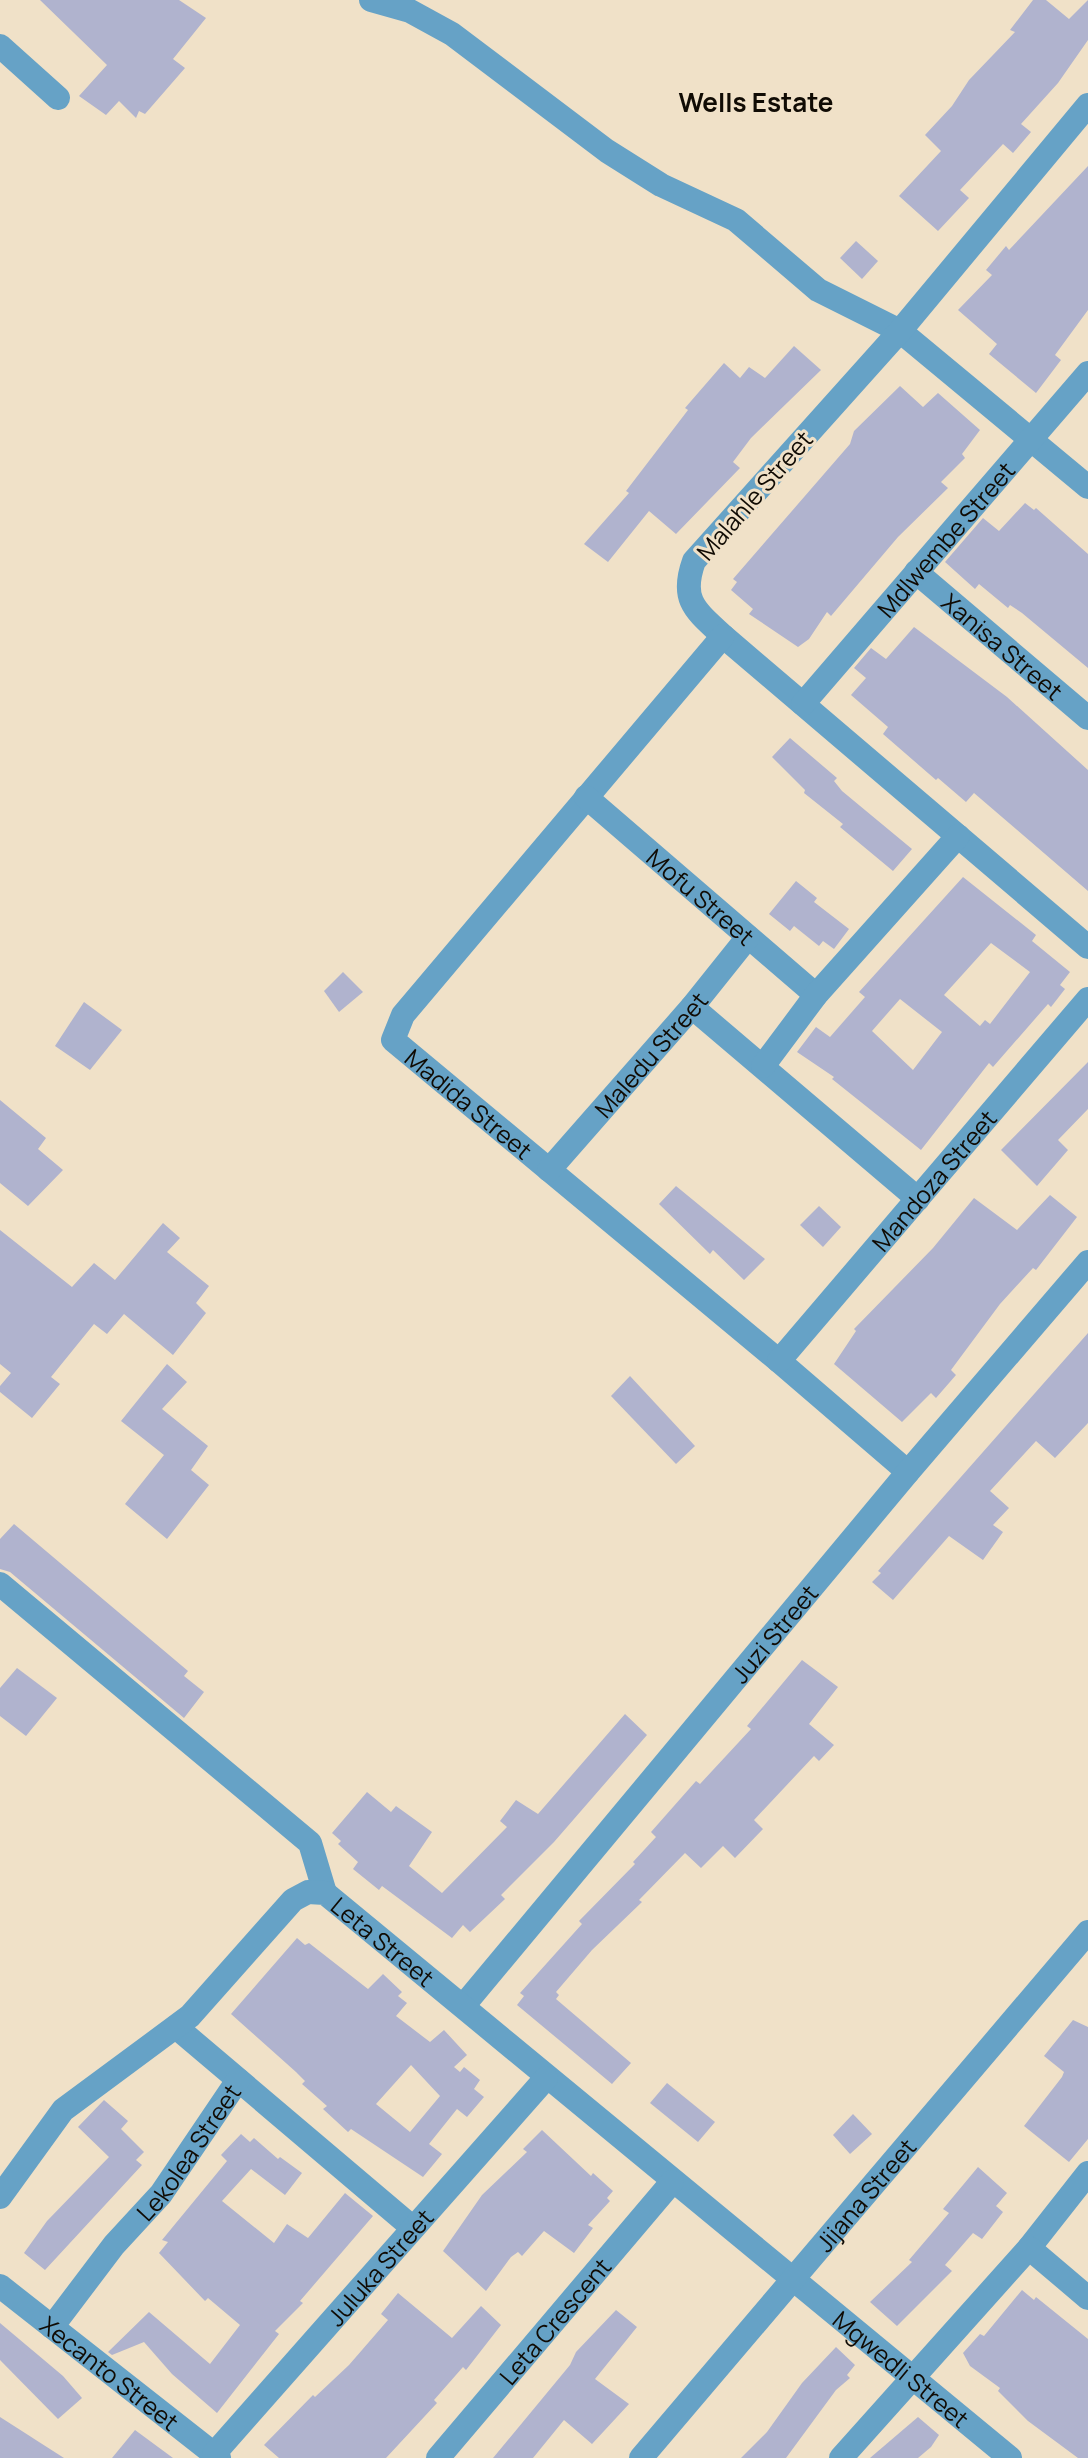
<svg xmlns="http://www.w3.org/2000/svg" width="1088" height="2458" font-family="Manrope,sans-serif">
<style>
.building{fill:#b0b3ce;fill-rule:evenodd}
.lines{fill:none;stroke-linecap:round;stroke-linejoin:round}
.minor{stroke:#66a2c6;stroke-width:24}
.tertiary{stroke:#66a2c6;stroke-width:24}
.labels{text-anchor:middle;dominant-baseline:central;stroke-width:6;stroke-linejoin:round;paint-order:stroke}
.street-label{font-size:24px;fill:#100b04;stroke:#f0e1c8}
.neighbourhood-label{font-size:26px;font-weight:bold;fill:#100b04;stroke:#f0e1c8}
</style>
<rect width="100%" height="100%" fill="#f0e1c8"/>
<g class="building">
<path d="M40,0h139l27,18 -33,41 12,9 -40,46 -6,-3 -3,7 -17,-17 -13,14 -27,-19 28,-31z"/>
<path d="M1033,0h13l23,19 19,-19v40l-30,43 -37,41 10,8 -18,21 -10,-9 -43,46 9,8 -31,33 -39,-35 42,-45 -16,-16 27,-29 17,-26 46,-48 -5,-2z"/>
<path d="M1088,166v144l-33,45 6,5 -25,33 -47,-39 8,-10 -39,-34 34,-35 -6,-5 20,-24 3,4z"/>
<path d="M856,241l22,20 -16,18 -22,-21z"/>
<path d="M794,346l27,24 -70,68 -18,24 7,6 -64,66 -27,-23 -41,51 -24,-18 45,-51 -3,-2 62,-81 -3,-2 39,-45 16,15 9,-11 16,11z"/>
<path d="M900,386l23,21 15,-14 42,37 -18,24 3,4 -24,24 7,6 -50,49 -67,79 -4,-4 -18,27 -11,8 -49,-33 4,-5 -22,-19 6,-8 -4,-3 117,-135 4,-13z"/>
<path d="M1025,503l9,7 2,-2 52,46v114l-66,-55 -12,-8 -2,3 -29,-24 -4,5 -30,-27 38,-44 16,13z"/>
<path d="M914,627l93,70 81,73v121l-114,-98 -8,9 -28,-24 -2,2 -53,-46 5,-7 -37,-32 15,-17 -12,-10 17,-20 15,11z"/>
<path d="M790,738l47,40 -3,3 8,10 70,58 -19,22 -53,-44 3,-3 -39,-31 1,-3 -33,-33z"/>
<path d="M963,877l73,58 -4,6 38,31 -10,13 5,4 -14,18 -3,-3 -55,63 -4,-4 -68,87 -89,-71 2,-2 -37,-25 19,-25 14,10 35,-40 -6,-5zM991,943l39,29 -40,52 -5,-4 -5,6 -36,-31zM900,999l42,33 -29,38 -41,-39z"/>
<path d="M796,881l21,17 -3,4 35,27 -15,20 -11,-8 -4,5 -25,-20 -4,5 -21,-17z"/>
<path d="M343,972l20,20 -24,20 -15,-21z"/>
<path d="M84,1002l38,28 -32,40 -35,-24z"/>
<path d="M1088,1062v47l-30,31 10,10 -31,36 -36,-36z"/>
<path d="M0,1100l46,38 -8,11 25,21 -35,36 -28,-23z"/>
<path d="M676,1186l89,73 -21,21 -31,-30 -3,4 -51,-50z"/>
<path d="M1050,1195l27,22 -41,53 -3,-2 -33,36 -49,66 5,5 -20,23 -5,-5 -29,29 -68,-58 22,-33 -2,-2 79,-81 41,-50 43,32z"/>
<path d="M819,1206l22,21 -18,20 -23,-22z"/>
<path d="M163,1223l17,15 -13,14 42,34 -13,17 10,10 -33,42 -49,-41 -17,20 -13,-10 -43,53 9,7 -28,34 -32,-26v-6l11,-13 -11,-9v-134l72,57 22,-24 21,17z"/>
<path d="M1088,1333v90l-33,35 -19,-17 -46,50 19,17 -16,17 10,7 -20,28 -34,-24 -56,64 -21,-18 9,-9 -3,-2z"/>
<path d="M167,1364l20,18 -25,27 46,37 -17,24 18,15 -42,54 -42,-35 39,-49 -43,-34z"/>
<path d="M630,1376l65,70 -19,18 -65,-68z"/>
<path d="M14,1524l174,147 -4,5 20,16 -20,26 -174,-146 -10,-3v-30z"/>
<path d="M802,1660l36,27 -29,37 25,21 -15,16 -5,-5 -60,64 9,9 -28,29 -12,-12 -22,22 -16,-15 -46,47 3,2 -50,48 -36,42 3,3 -3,4 75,64 -19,21 -95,-79 7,-9 -4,-3 62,-69 -3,-3 56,-57 -2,-2 23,-25 -5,-5 45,-51 4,3 51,-55 -4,-3z"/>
<path d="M17,1668l40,30 -31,38 -26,-20v-28z"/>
<path d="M625,1714l22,21 -93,107 -53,53 4,4 -35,33 -7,-7 -11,13 -70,-52 -3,4 -26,-21 5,-7 -20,-18 3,-3 -9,-8 35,-41 24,20 5,-6 36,26 -23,34 33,27 65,-66 -7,-6 16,-21 22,14z"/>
<path d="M297,1938l8,7 4,-2 59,46 15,-15 19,18 -4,4 9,7 -11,13 34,26 14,-12 23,25 -13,12 6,5 4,-5 16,13 -6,9 10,8 -17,20 -10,-8 -28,35 13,10 -19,23 -72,-48 -3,3 -25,-23 4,-3 -25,-22 3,-3 -9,-9 -65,-58zM411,2065l29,31 -30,36 -34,-28z"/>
<path d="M1073,2020l15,7v112l-19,23 -45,-36 38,-49 2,-5 -20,-16z"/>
<path d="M667,2083l48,39 -17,20 -48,-39z"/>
<path d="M104,2100l24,21 -7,8 23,23 -8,8 6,5 -97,105 -21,-17 23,-32 62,-64 -31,-30z"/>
<path d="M853,2114l19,20 -22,20 -17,-19z"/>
<path d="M542,2130l49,46 2,-3 20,18 -6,7 3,3 -22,24 5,3 -19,25 -30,-22 -22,25 -4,-4 -7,5 -25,34 -43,-40 39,-56 45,-43 -4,-3z"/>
<path d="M241,2134l9,8 4,-4 24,21 2,-2 22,16 -17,22 -34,-26 -29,32 52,42 13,-19 21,14 37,-45 28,23 -73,85 3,2 -28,28 4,3 -62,79 -45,-39 -28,-32 -32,13 -4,-3 41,-40 61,52 30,-39 -32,-27 -3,3 -46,-48 9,-11 -6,-2 65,-79 -6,-6z"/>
<path d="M978,2167l29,26 -11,13 7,6 -21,27 -9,-6 -28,32 7,6 -55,55 -27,-24 42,-40 -3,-2 40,-47 -6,-4z"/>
<path d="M1022,2290l12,10 2,-3 52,42v119h-10l-50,-37 -30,-30 2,-3 -30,-22 -7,-13 17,-19 4,2z"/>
<path d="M398,2293l54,45 29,-32 20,19 -35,45 -3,-3 -29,33 3,3 -51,55h-107l-15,-13 49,-50 2,2 34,-32 39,-45 -7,-6z"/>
<path d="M616,2310l21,17 -42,52 34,25 -37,40 -28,-24 -31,38h-40l77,-93 6,-13z"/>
<path d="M0,2323l63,53 19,22 -24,21 -58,-59z"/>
<path d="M836,2347l19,18 -8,10 3,3 -14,12 -50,68h-45l26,-26 35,-49z"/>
<path d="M0,2417l64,41h-64z"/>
<path d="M918,2417l21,18 -8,12 -13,11h-48z"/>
<path d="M135,2430l38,28h-61z"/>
</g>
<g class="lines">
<g class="minor">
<path d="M371,0l39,11 42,23 155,117 54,34 75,35 82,70 82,41 188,156"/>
<path d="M0,46l58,52"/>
<path d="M1088,105l-188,226 -206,230c-14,39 1,49 29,75l365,311"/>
<path id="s1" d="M916,572l172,146"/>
<path id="s2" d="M723,636l-320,379 -10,25 386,321 129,111"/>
<path id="s3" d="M803,704l285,-331"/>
<path id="s4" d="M586,797l230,198"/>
<path d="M692,1007l226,192"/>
<path d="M763,1066l53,-71 142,-159"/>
<path id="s5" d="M549,1170l143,-163 56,-70"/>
<path id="s6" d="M779,1361l309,-362"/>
<path d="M0,1584l310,259 15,50"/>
<path id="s7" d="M464,2005l444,-533 180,-210"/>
<path d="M176,2027l237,201"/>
<path id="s8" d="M0,2197l63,-87 127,-94 103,-116 15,-8 17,1 685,565"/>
<path d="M1029,2248l59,-75"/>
<path id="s9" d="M0,2286l219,172"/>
<path id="s10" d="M52,2327l62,-82 47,-51 77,-114"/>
<path id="s11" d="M214,2454l332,-376"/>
<path id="s12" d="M438,2458l234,-276"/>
<path d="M841,2458l188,-210 59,50"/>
</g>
<path class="tertiary" id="s13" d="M641,2458l447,-526"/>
</g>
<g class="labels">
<g class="street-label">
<text transform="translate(754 495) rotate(-49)">Malahle Street</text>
<text stroke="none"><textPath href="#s3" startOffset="218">Mdlwembe Street</textPath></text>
<text stroke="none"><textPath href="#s1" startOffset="114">Xanisa Street</textPath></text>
<text stroke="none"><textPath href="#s4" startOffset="152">Mofu Street</textPath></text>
<text stroke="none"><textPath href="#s5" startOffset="154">Maledu Street</textPath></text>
<text stroke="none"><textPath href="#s2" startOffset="622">Madida Street</textPath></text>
<text stroke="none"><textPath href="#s6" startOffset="238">Mandoza Street</textPath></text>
<text stroke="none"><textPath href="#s7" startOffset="484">Juzi Street</textPath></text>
<text stroke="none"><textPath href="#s8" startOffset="530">Leta Street</textPath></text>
<text stroke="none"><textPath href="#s10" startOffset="222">Lekolea Street</textPath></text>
<text stroke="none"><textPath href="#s13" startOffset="346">Jijana Street</textPath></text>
<text stroke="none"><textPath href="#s11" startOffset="250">Juluka Street</textPath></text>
<text stroke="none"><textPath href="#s12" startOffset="180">Leta Crescent</textPath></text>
<text stroke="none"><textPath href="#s8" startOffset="1202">Mgwedli Street</textPath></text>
<text stroke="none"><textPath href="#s9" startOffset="140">Xecanto Street</textPath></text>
</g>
<g class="neighbourhood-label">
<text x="756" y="102">Wells Estate</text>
</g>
</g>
</svg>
